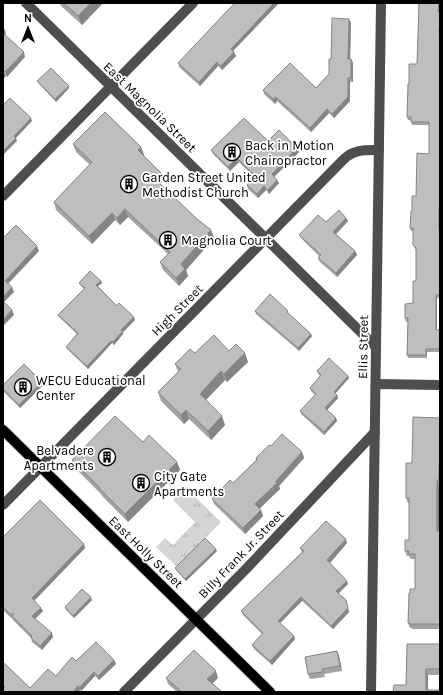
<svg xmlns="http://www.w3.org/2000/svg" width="443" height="695" font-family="Karla,sans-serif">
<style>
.grass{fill:url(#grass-tufts)}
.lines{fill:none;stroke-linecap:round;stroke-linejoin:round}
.major-casing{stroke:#dbdbdb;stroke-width:12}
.minor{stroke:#4e4e4e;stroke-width:10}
.major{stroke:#000;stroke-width:10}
.wall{fill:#a3a3a3}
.shaded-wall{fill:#858585}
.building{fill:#bebebe;stroke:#858585}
.labels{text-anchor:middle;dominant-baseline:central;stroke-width:3.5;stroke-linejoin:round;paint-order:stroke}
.street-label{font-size:13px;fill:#000;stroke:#fff}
.poi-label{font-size:13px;fill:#000;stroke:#fff;text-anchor:start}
</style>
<defs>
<pattern id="grass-tufts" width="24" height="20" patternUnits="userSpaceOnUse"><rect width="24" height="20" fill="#d5d5d5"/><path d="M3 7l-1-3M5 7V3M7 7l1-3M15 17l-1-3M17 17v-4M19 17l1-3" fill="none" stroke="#b5b5b5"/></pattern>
</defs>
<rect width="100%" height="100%" fill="#fff"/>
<path class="grass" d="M185,487l36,35 -44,45 -21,-20 9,-9 8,7 22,-23 -22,-22z"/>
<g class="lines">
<g class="major-casing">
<path id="major" d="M3,430l267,262"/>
</g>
<g class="minor">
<path d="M26,3l350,344"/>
<path d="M3,196l190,-193"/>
<path d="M376,384l64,1"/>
<path d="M3,505l341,-346c10,-10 22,-9 35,-9"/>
<path d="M124,692l123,-124 128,-136"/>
<path d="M371,692l10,-689"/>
</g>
<use href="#major" class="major"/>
</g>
<g class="wall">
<path d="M60,3h43l-21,22 -21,-19z"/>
<path d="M279,3l-46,48 3,5 -14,14 -4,-4 -18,20 -21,-19 -1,-4z"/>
<path d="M417,3h23v295h-3v32h3v22h-13v6h-19l-1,-3 1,-33h-2l-1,-4 8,-15 3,-22v-31l-3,-5v-14h-2l-1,-3 2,-17 4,-15 13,-42v-29h-17l-1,-5h-3l-1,-3 2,-33 8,-20 2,-59h-1z"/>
<path d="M351,23l-1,36h1l2,4v19h-3v19l-16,17 -5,-5 -18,19 -34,-31 -2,3 -11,-10 -1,-4 53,-2 13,-14 2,-15z"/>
<path d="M37,81l32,7 -13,14 -18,-19z"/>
<path d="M268,141l31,11 -25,25 3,3 2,3 -10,11 -3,-4 -8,8 -10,-9 -1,-4 7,-8 -15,-15 -9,9 -17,-17 -2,-4z"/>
<path d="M73,144l68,3 3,8h-1l21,25 -4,4 37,35 14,11 3,8 -28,32 2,6 -9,10 -16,-16 -3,-8 8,-8 -40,-37 -8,8 -5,-5 -23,24 -36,-34 -2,-8 36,-37 -14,-13z"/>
<path d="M346,218l2,3 -12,13 19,17 2,4 -20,22 -18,-16 -1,-3 1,-2 -18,-18 -2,-3 27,-13z"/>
<path d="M101,281l1,2 -4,3 19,20 18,14 -12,12v2l-9,11 -2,-2 -24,26 -21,-20 -1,-2 11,-13 -18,-17 -1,-2 26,-26 -4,-4 -1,-2z"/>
<path d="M255,311l34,2v1l23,22 -13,15 -43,-37z"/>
<path d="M229,351l19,11 -21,20 -2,-2 -19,20 19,25 -14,15 -22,-21 -5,5 -23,-23 -3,-9 20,-20 -3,-8 20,-11z"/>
<path d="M317,371l31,5 1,2 -14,15 2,2 1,3 -11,12 9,8 1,3 -13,14 -23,-21 -1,-3 15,-16 -4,-4 -1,-3 10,-12 -2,-2z"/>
<path d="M3,385h40l-23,23 -17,-17z"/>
<path d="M440,418v67h-1v46h1v98h-28v-1h-2l-2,-5 2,-30 5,-4v-30h-4l-2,-3h-2l-2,-5 4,-11v-37h-1l-2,-5 6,-35z"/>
<path d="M143,442l34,20 3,8 -52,52 -26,-26 -1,-2 -26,-26 -3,-8z"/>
<path d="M271,446l31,6 2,6 -25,28 1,3 -20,19 3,8 -18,18 -31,-30 -2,-5 21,-16 23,-23v-2z"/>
<path d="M3,537l81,7 1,4 -51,53 7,7 2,3 -8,8 18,18 -11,13 -10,-8 -1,-4 -18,-18 -1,-2h-1l-8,-8z"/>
<path d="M347,543l-17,20 17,18 1,3 -10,9 8,7 3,12 -16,17 -31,-28 -22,22 14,13 1,3 -23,26 -18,-16 -2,-4 10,-11 -19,-19 -2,-4 61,-59 -2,-4z"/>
<path d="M217,551l-31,30 -10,-11 -1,-2z"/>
<path d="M92,600l-18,18 -8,-8 -1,-3z"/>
<path d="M440,644v31h-12v15l-35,2 13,-7z"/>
<path d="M337,651l2,5 3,15 -18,3 1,3 -15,2 -2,-5z"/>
<path d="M114,660l2,4 -17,16 -4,-4 -14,15 -1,-1 -2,2h-75l1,-4h-1v-26l27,26 26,-12 20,-15z"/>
<path d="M166,678h52l-6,5 10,9h-45l-9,-8z"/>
</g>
<g class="shaded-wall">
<path d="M91,3h12l-21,22 -4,-9z"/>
<path d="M274,3h5l-47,49 -1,-3z"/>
<path d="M439,3h1l-1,12 -1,-3z"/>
<path d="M349,19l2,4 -1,40 -2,-4z"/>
<path d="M5,29l1,5 -2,3 -1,-6z"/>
<path d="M24,52l1,5 -18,20 -2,-5z"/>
<path d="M234,52l2,4 -14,14 -1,-4z"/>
<path d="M351,59l2,4v19l-2,-4z"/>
<path d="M217,62l1,4 -18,20 -1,-4z"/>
<path d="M4,71l2,5 -3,3v-7z"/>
<path d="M348,78l2,4v19l-16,17 -2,-4z"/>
<path d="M69,86v2l-13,14 -1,-3z"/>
<path d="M276,97l1,4 -2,3 -2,-5z"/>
<path d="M327,109l2,4 -18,19 -1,-4z"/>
<path d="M31,118l1,3 -17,18 -1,-3z"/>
<path d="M16,138l1,3 -14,14v-4z"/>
<path d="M141,147l3,8 -3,3 -3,-8z"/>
<path d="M297,148l2,4 -26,26 -1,-4z"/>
<path d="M237,158l2,4 -9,9 -2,-4z"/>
<path d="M161,173l3,7 -6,7 -3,-8z"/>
<path d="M277,180l2,3 -10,11 -1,-4z"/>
<path d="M264,186l2,4 -8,8 -1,-4z"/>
<path d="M439,207l1,2v24l-1,-3z"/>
<path d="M125,209l3,8 -8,8 -3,-7z"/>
<path d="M112,213l3,7 -23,24 -3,-8z"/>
<path d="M346,218l2,3 -13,14 -2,-3z"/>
<path d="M211,230l3,8 -28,32 2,6 -9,10 -3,-8 5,-14z"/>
<path d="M37,246l2,5 -32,34 -2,-4z"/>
<path d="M355,251l2,4 -20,22 -1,-4z"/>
<path d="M101,281l1,2 -5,4 -1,-2z"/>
<path d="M12,287l2,5 -11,11v-6z"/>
<path d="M436,295l1,3v35l-1,-3z"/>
<path d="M12,310l2,5 -11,11v-6z"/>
<path d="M134,317l1,3 -12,12v2l-9,11 -1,-3 8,-12z"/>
<path d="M311,334l1,2 -13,15 -1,-3z"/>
<path d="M111,341l1,2 -24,26 -1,-3z"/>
<path d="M426,349l1,3v6l-1,-3z"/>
<path d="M245,353l3,9 -21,20 -3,-8z"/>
<path d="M221,371l4,9 -22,23 -3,-9z"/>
<path d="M348,376l1,2 -14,16 -1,-2z"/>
<path d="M42,382l1,3 -23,23 -1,-3z"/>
<path d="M337,395l1,3 -12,13 -1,-3z"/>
<path d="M186,410l3,9 -5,5 -3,-9z"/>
<path d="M222,416l3,9 -14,15 -3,-9z"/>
<path d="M336,418l1,3 -13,14v-3z"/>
<path d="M302,452l2,6 -25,28 1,3 -22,21 -3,-6 21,-23z"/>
<path d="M177,462l3,8 -52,52 -3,-8z"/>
<path d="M439,465l1,2v16l-1,-3z"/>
<path d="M437,480l2,5v51l-2,-5z"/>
<path d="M261,510l2,6 -18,18 -2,-6z"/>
<path d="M346,539l1,4 -18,21 -2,-4z"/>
<path d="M84,544l1,4 -52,54 -1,-4z"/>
<path d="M216,549l1,2 -31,30 -1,-2z"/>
<path d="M347,581l1,3 -11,11 -1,-4z"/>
<path d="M91,597l1,3 -18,18 -1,-2z"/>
<path d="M301,597l1,4 -23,23 -1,-3z"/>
<path d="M346,600l3,12 -16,17 -2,-3z"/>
<path d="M41,608l2,3 -9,9 -2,-4z"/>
<path d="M52,633l1,4 -11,13 -2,-4z"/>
<path d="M294,636l1,3 -23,26 -2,-4z"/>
<path d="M337,651l2,5 3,15 -2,-5z"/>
<path d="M114,660l2,4 -17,16 -1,-4z"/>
<path d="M426,669l2,6v17l-2,-2z"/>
<path d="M216,671l2,7 -8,8 -3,-7z"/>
<path d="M94,672l1,4 -14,15 -1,-4z"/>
<path d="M78,686l2,4 -2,2h-5z"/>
</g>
<g class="building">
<path d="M64,3h27l-13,13z"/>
<path d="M235,3h39l-43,46 3,3 -13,14 -4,-4 -18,20 -21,-19 49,-52z"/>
<path d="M419,3h20l-1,9h2v15h-1l1,24v156h-1v23h1v65h-4v35h4v17h-1v2h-13v6h-19l1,-35v-2h-3v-14l8,-1v-22h3v-33l-3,-3v-17h-3l1,-17h1v-15h4l1,-43 12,1v-32h-18v-5h-4l1,-33h1v-20h8z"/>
<path d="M332,18l17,1 -1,40h3v19h-3v19l-16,17 -5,-5 -17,19 -34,-31 -3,2 -10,-9 27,-27 26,25 13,-14v-15h2z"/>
<path d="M3,33l21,19 -19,20 -1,-1 -1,1z"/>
<path d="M51,68l18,18 -14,13 -18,-18z"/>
<path d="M10,98l21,20 -17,18 2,2 -13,13v-46z"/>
<path d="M105,112l36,35 -3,3 23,23 -6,6 42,40 14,11 -30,34 4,5 -9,9 -16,-16 10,-10 -45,-43 -8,9 -5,-5 -23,23 -35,-34 38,-40 -19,-18z"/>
<path d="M244,118l24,23 11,-11 18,18 -25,26 5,6 -9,10 -4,-4 -7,8 -10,-9 8,-9 -18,-18 -9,9 -17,-17z"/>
<path d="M339,210l7,8 -13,14 22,19 -19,22 -18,-15 3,-3 -22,-20 19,-20 8,7z"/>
<path d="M16,225l21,21 -32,35 7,6 -9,10v-59z"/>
<path d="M90,271l11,10 -5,4 21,21 2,-3 15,14 -13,13 2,1 -10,11 -2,-1 -24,25 -21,-19 12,-14 -20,-18 27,-27 -6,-5z"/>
<path d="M270,294l18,17 -1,1 24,22 -13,14 -43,-37z"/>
<path d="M3,301l9,9 -9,10z"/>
<path d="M214,335l15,16 7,-7 9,9 -21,21 -3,-3 -21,23 22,22 -14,15 -22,-21 -5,5 -23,-23 23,-23 -6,-5 15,-15 5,4z"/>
<path d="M329,358l19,18 -14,16 3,3 -12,13 11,10 -12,14 -24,-21 16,-17 -6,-6 11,-13 -4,-4z"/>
<path d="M24,364l18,18 -23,23 -16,-16v-4z"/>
<path d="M115,416l28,26 6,-7 28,27 -52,52 -26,-26v-1l-27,-27z"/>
<path d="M413,417l27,1v47h-1v15h-2v51h3v93h-30v-1h-2l1,-30h1v-4h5v-35h-6v-3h-4v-11h4v-42h-3v-35h6z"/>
<path d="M282,434l20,18 -26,29 1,2 -22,21 6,6 -18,18 -31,-29 18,-19 3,3 24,-23 -1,-2 13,-13 2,1z"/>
<path d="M40,500l44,44 -52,54 9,10 -9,8 20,17 -12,13 -9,-8 1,-2 -20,-20 2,-2h-4l-7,-7v-70z"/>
<path d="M326,521l20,18 -19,21 20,21 -11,10 10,9 2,8 -17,18 -30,-29 -23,24 16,15 -24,25 -18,-16 11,-12 -22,-22 63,-60 -4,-3z"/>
<path d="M205,538l11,11 -31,30 -10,-11z"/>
<path d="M82,589l9,8 -18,19 -8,-9z"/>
<path d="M96,642l18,18 -16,16 -4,-4 -14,15 -2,-1 -5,6h-70v-3l2,-2 -2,-2v-23l27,26 18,-19 8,7 16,-19 4,4z"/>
<path d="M407,644h33v25h-14v21h14v2h-47l1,-7h12z"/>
<path d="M194,650l22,21 -9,8 15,13h-40l-16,-14z"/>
<path d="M337,651l3,15 -18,3 1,3 -15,2 -3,-17z"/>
</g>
<defs>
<g id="building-ring" transform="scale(0.9)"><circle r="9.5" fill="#fff" stroke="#000" stroke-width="1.5"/><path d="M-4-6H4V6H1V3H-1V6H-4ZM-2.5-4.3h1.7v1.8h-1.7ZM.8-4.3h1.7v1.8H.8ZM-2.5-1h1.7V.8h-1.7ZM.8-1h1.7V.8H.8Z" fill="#000"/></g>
</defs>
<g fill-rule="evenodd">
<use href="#building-ring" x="232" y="152"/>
<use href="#building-ring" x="129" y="184"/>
<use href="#building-ring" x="168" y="240"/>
<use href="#building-ring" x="23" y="387"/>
<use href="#building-ring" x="107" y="457"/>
<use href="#building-ring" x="141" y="483"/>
</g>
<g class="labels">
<g class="street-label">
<text transform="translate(150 107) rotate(44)">East Magnolia Street</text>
<text transform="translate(177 310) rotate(-45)">High Street</text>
<text transform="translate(363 347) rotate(-89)">Ellis Street</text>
<text transform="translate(146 552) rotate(44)">East Holly Street</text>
<text transform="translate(241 554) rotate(-46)">Billy Frank Jr. Street</text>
</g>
<g class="poi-label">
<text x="245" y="145">Back in Motion<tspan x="245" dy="15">Chairopractor</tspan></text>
<text x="142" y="177">Garden Street United<tspan x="142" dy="15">Methodist Church</tspan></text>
<text x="181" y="240">Magnolia Court</text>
<text x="36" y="380">WECU Educational<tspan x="36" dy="15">Center</tspan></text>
<text x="94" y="450" text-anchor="end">Belvadere<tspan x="94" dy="15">Apartments</tspan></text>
<text x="154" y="476">City Gate<tspan x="154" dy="15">Apartments</tspan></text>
</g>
</g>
<rect width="443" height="695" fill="none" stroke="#000000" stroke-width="8"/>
<g transform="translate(28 28)" stroke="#ffffff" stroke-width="3" paint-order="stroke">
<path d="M0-3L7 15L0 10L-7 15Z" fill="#000000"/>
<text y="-6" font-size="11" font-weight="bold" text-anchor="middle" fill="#000000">N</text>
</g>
</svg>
